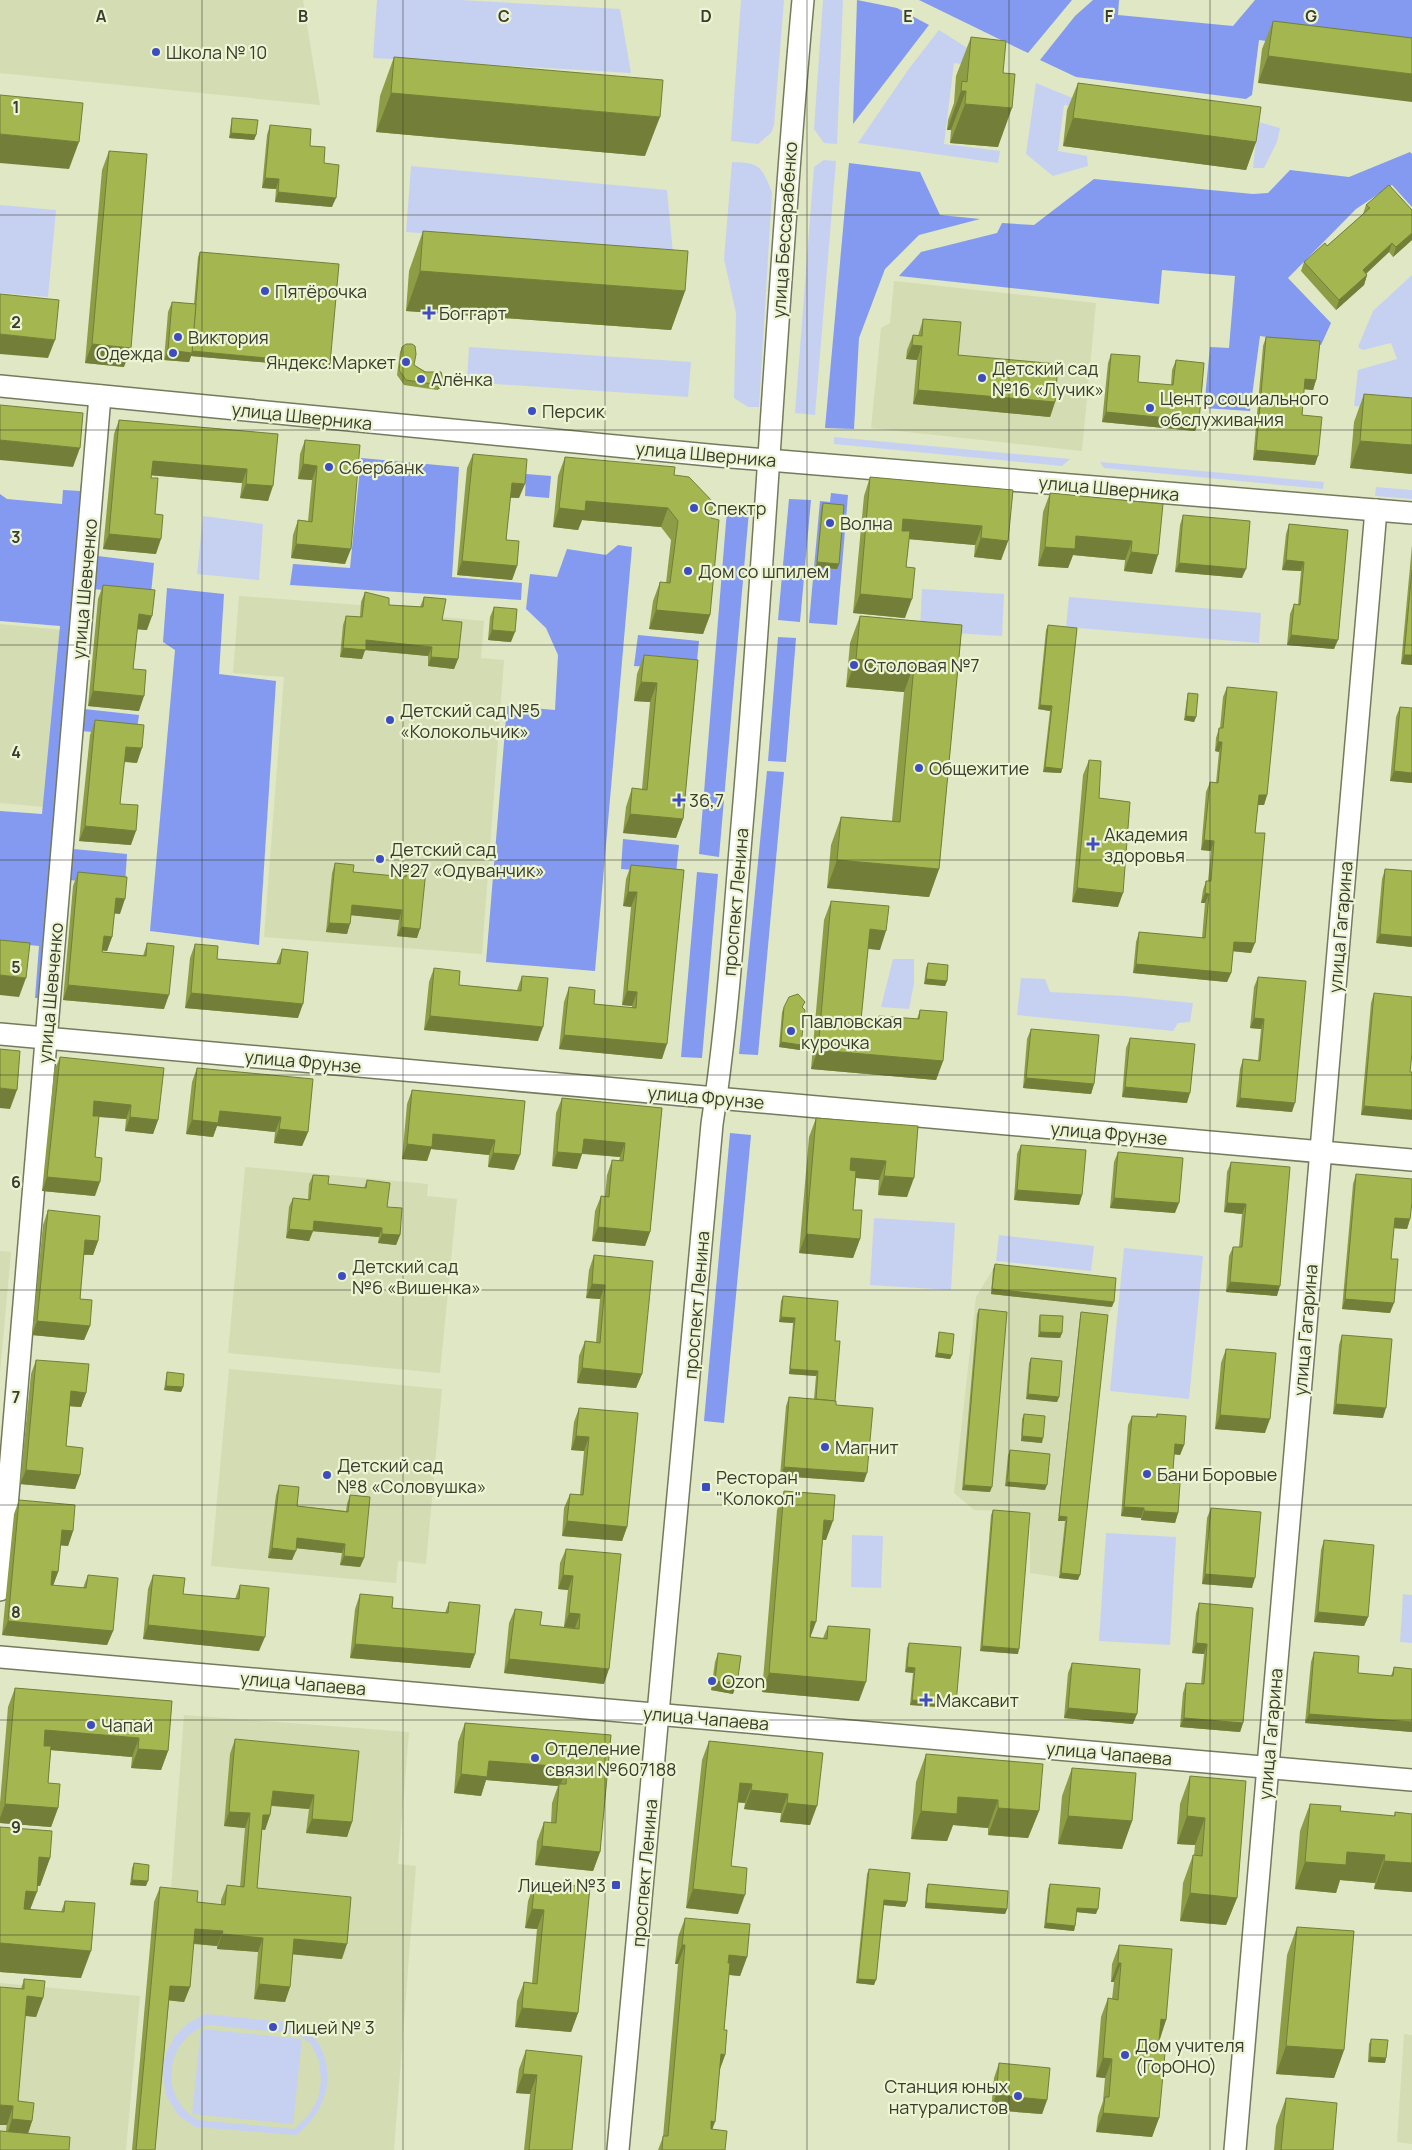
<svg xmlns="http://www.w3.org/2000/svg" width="1412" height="2150" font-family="Manrope,sans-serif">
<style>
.built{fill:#d3dcb3}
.green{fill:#c6d1f2;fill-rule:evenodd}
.forest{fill:#839af0}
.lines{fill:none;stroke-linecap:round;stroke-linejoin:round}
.minor-casing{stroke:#747b5c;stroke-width:24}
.minor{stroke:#fff;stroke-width:21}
.wall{fill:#8d9d45}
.shaded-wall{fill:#737f38}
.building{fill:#a4b650;stroke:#737f38}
.grid{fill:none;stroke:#393c2e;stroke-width:1;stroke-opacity:0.55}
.poi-dot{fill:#3d4dc0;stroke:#ecf4d2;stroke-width:2}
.labels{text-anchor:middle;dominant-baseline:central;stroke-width:4.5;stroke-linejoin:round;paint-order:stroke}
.poi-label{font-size:18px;fill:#393c2e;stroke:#ecf4d2;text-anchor:start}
.street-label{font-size:18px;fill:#393c2e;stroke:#ecf4d2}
.grid-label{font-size:16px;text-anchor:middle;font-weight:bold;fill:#393c2e;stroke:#ecf4d2;stroke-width:4.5;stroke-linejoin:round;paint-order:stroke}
</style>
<rect width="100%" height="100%" fill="#dfe7c5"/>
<g class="built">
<path d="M0,0h303l17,105 -320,-32z"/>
<path d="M894,281l202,22 -14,148 -211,-23 10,-100 9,-5z"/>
<path d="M239,596l147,11 33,9 1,-9 23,1 -1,9 42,4 -3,37 23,2 -22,294 -218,-17 20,-260 -51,-4z"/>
<path d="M0,624l62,6 -17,177 -45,-4z"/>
<path d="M245,1167l183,17 -1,12 30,3 -17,174 -212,-20z"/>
<path d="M0,1251l11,1 -11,121z"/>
<path d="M993,1269l122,13 -3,25 -6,13 -28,260 -48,-7v-61l-56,-2 -20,-17 22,-196z"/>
<path d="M229,1369l213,20 -16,175 -28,-3 -2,22 -185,-17z"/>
<path d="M184,1715l225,17 -11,132 18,2 -22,284h-262l38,-247z"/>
<path d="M0,1983l140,13 -14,154h-104l-22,-2z"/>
<path d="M1404,2034l8,1v109l-15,-2z"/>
</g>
<g class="green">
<path d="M377,0h83l160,9 11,64 -258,-15z"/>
<path d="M741,0h43l-10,125 -3,8 -13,11 -27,-3z"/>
<path d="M823,0h20l-6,144 -13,-1 -10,-14z"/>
<path d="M939,30l63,40 -48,-7 -10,81 56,7 -2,12 -140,-20 50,-73z"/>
<path d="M1036,83l34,14 131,9 79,22 -3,14 -13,26h-11l4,-36 -193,-27 -6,46 29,5 1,10 -35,10 -27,-22z"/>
<path d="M824,160l12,1 -21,254 -20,-2 19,-246z"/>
<path d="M732,162c29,1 29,4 40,30l-13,215h-11l-14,-9 2,-85 -12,-54z"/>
<path d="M411,166l256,24 6,64 -267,-22z"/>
<path d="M0,205l56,5 -8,87 -48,-4z"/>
<path d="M1412,275v135l-58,-4 4,-36 39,-11 -6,-16 -28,7 -5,-3 15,-36z"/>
<path d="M469,347l222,15 -3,35 -221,-15z"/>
<path d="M834,437l236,22 -8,7 -228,-22z"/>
<path d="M1100,462l224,20 -1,7 -219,-21z"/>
<path d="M1376,487l36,3v9l-37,-3z"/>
<path d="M203,516l60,8 -4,56 -62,-6z"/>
<path d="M922,589l82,5 -2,42 -82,-5z"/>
<path d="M1069,597l192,16 -2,30 -193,-16z"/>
<path d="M893,959h21v24l-5,26 -28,-2z"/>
<path d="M1021,978l24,1 5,13 75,4 68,7 -3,19 -12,1 -5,8 -156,-16z"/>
<path d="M874,1218l81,5 -4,67 -81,-5z"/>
<path d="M999,1235l95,11 -3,25 -95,-10z"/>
<path d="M1124,1248l79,8 -14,143 -79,-8z"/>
<path d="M1106,1533l70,4 -6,108 -71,-4z"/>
<path d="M852,1535l31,1 -2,52 -30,-1z"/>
<path d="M1403,1594l9,1v48l-12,-1z"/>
<path d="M205,2014l95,10c6,6 15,13 19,20 18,35 6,68 -23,91l-101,-8 -17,-12 -12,-20 -4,-24 4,-18 9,-17 13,-13zM208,2025l90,9 13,10 8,17 2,19 -3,19 -10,17 -14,13 -96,-9c-40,-22 -34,-81 10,-95z"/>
<path d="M201,2029l101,10 -9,85 -101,-10z"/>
</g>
<g class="forest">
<path d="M857,0l40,8 32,17 -76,99z"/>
<path d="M919,0h153l-44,53z"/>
<path d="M1093,0h26l-1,15 115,11 22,-26h157v60l-153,-20 -7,55 -6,4 -170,-22 -36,-17 35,-44z"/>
<path d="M1410,152l2,2v53l-20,-22 -36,24 -68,69 43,45 -10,22 -61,-9 -10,75 -46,-3 6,-61 19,1 6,-72 -73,-6 -3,34 -260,-28 22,-24 76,-19 5,-10 32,2 60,-46 159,15 15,-1 22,-23 59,7z"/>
<path d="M849,163l71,9 20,43 40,4 -61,16 -34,34 -26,69 -5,91 -29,-1z"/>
<path d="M88,433l12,90 -2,33 56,7 -3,31 -59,-5 -8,120 55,6 -3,21 -55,-5 -8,118 54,5 -2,31 -56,-5 -11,119 -23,-1 4,-52 -39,-4v-131l42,3 18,-188 -60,-5v-127l7,5 55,5 1,-14 17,1z"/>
<path d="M361,458l98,9 -7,110 70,6 -1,17 -231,-15 3,-21 57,4z"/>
<path d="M526,474l25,2 -2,22 -24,-2z"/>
<path d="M831,493l17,2 -11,130 -28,-2 11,-122 10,1z"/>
<path d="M789,499l22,1 -11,122 -22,-2z"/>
<path d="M727,510l22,1 -30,346 -20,-3z"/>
<path d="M618,545l14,2 -37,424 -109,-9 21,-256 48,4 3,-55 -12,-27 -20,-19 4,-35 27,3 10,-28 39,6z"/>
<path d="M167,588l57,6 -5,80 57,7 -17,264 -109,-14 25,-281 -12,-8z"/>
<path d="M638,635l61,6 -3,29 -62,-4z"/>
<path d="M778,637l18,1 -10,124 -18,-1z"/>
<path d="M767,771l17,1 -26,283 -19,-1z"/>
<path d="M623,839l56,6 -3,28 -55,-4z"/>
<path d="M697,872l21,2 -16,184 -21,-1z"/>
<path d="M730,1133l21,2 -27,288 -20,-2z"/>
</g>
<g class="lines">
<g class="minor-casing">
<g id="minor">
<path d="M0,386l719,70 693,57"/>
<path d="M0,1034l1412,126"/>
<path d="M0,1590l100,-1194"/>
<path d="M0,1657l1412,123"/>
<path d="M618,2150l94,-1026c16,-103 22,-207 31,-310 23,-271 35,-543 60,-814"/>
<path d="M1235,2150l141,-1640"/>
</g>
</g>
<use href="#minor" class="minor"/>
</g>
<g class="wall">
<path d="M1273,21l139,17 -154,45 4,-34z"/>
<path d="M971,37l32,36 -5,74 -48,-4 1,-13h-4l1,-10 6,-17 2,-27z"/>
<path d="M394,57l251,99 -269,-24 4,-36z"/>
<path d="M1078,83l178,59 -10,28 -183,-24 4,-36z"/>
<path d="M232,118l24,17 -2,5 -25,-2 2,-15z"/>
<path d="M270,125l40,21 14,17 8,44 -57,-5 1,-13 -14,-1 5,-53z"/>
<path d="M109,151l15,216 -39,-4 17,-193z"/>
<path d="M1366,205l46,5v30l-19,17 -4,-5 -23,22 1,1 -3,10 -28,25 -35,-39 3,-9 23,-16 36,-32z"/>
<path d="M423,231l262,60 -14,39 -265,-19 3,-40z"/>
<path d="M200,252l128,116 -137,-12 -2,6 -25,-2 4,-48 4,-10 22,2 4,-47z"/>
<path d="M923,319l35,36 97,47 -5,15 -137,-13 4,-44 -11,-1 1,-9 6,-15 5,1z"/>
<path d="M1266,337l50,43 -3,10 -9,-1 -2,26 13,50 -62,-5 10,-114z"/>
<path d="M402,347l12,18 30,17 -2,5 -5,3 -33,-5 -7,-10 3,-23z"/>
<path d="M1111,354l27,28 33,3 1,-15 4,-10 23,61 -4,10 -93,-9 6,-59z"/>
<path d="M1364,394l48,4v76l-62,-6 4,-46z"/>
<path d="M119,420l159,14 -10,67 -28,-3 2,-15 -91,-8 4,39 1,40 -53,-5 11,-115z"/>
<path d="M305,440l55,5 -15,119 -54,-6 2,-23 5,-15 10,1 4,-41 -14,-1 2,-25z"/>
<path d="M473,454l46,44h-9l-4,42 11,26 -5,14 -55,-5 10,-107z"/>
<path d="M565,457l109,18 37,43 -1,97 -7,19 -54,-5 4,-28 7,-19 6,1 5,-43 -10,-13 -79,-7 -4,10 -25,-3 5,-51z"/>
<path d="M870,477l143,13 -5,51 -7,19 -27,-3 1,-12 -66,-6 -3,28 -1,51 -52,-5 11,-117z"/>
<path d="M1050,493l113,11 -11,70 -28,-3 1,-11 -52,-5 -5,13 -30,-2 5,-54z"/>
<path d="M823,503l16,61 -2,5 -21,-2 5,-59z"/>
<path d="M1183,515l59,63 -67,-6 5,-47z"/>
<path d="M1289,524l59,6 -14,119 -47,-4 3,-31 4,-10 4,1 3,-34 -19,-1 4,-36z"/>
<path d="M1412,545v120l-11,-1z"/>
<path d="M103,585l44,45 -10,-1 -4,40 6,42 -51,-5 10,-107z"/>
<path d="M365,592l24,13 31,2 4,-10 18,23 16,39 -4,10 -26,-3v-10l-63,-6 -3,9 -22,-2 3,-32 3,-9 14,1 1,-15z"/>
<path d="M494,607l17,35 -23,-2 2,-23z"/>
<path d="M860,616l102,9 -23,244 -10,28 -102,-9 4,-43 10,-28 51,4 12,-129 -58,-5 4,-44z"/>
<path d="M1048,625l14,144 -1,4 -18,-1 7,-61 -12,-2 8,-79z"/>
<path d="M644,655l54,5 -15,159 -7,19 -53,-5 3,-26 6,-19 10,1 8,-87 -16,-1 3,-27z"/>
<path d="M1227,687l40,108 -3,10h-6l-3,28 -4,120 -18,-2 -2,22 -4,9 -94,-9 3,-31 3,-10 63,6 3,-35h-4l2,-13 3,-9h2l3,-30 -10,-1 5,-58 4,-10 6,1 3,-31 -4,-1 1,-13 3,-10h1l3,-31z"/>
<path d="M1188,693l8,24 -2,5 -10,-2 3,-22z"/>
<path d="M1400,707l12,76 -22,-2 6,-64z"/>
<path d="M95,720l42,43 -13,-1 -4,42 11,41 -52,-4 11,-106z"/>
<path d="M1089,760l10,38 19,109 -46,-5 11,-127z"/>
<path d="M335,863l18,9 51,5 3,-9 10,70 -20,-2 2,-16 -48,-5 -4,19 -21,-2 6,-59z"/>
<path d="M631,865l53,5 -22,189 -103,-10 5,-47 5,-15 25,17 38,4v-2l-10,-1 9,-98 -8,-1 3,-27z"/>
<path d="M1385,869l27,2v76l-36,-4 6,-64z"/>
<path d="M78,872l42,42 -6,-1 -2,24 -5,14 -5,-1v2l41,4 4,-13 17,66 -101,-9 10,-114z"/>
<path d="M831,901l49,49 -12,-1 -7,71 16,1 2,-5 38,3 3,-9 23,51 -7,19 -125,-11 13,-149z"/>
<path d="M195,944l22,15 59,5 6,-15 16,69 -113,-10 5,-50z"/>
<path d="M928,963l19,18 -2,5 -21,-2 2,-16z"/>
<path d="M434,968l25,17 58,5 5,-14 16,65 -114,-11 5,-48z"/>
<path d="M1258,977l34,135 -56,-5 4,-38 3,-10 15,1 3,-31 -11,-1 4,-41z"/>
<path d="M1374,993l36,79 -49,43 10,-112z"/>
<path d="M784,1007h19l-2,38 -1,5 -21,-3 3,-35z"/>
<path d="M1031,1029l63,55 -3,10 -68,-6 4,-49z"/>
<path d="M1130,1038l57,65 -65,-6 4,-49z"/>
<path d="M60,1057l98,63 -5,14 -28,-3 1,-12 -27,-2 -4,40v39l-53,-5 12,-120z"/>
<path d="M197,1068l111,64 -6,14 -28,-3 1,-11 -58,-6 -4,11 -27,-3 6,-52z"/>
<path d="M412,1090l113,11 -11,69 -26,-3 1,-12 -58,-6 -4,12 -25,-2 5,-55z"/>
<path d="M562,1098l100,10 -12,124 -5,14 -53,-5 3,-30 6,-15 4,1 2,-22 5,-15 7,1 1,-4 -38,-3 -5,15 -25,-3 4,-53z"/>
<path d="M816,1118l102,8 -11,71 -29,-2 1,-15 -23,-2 -3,32 7,29 -7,19 -54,-5 10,-116z"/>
<path d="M1021,1145l61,50 -3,10 -65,-5 3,-46z"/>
<path d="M1118,1152l57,61 -65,-5 4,-46z"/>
<path d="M1231,1162l46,134 -51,-4 3,-36 4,-9h6l3,-33 -18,-2 3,-40z"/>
<path d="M1356,1174l54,45 -3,10 -13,-1 -3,31 -1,54 -48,-4 11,-125z"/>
<path d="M313,1175l15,9 36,4 3,-8 20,27 13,28 -4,10 -18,-2 1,-6 -66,-6 -4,10 -23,-3 3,-31 4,-9 15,1 1,-15z"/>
<path d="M48,1210l50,31 -5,14h-9l-4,44 10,27 -6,14 -52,-5 11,-110z"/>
<path d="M594,1255l48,119 -6,14 -59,-5 2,-27 6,-15 11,1 4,-43 -14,-1 3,-28z"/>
<path d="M995,1264l117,43 -121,-13 2,-25z"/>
<path d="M783,1296l52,45v60l1,4 28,77 -84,-6 6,-70 3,-9 25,2 2,-23 -27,-2 4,-51 -14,-1 2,-21z"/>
<path d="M979,1309l11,183 -28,-2 15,-176z"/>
<path d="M1081,1312l-3,268 -19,-2 6,-57h-7l22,-204z"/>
<path d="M1040,1315l22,18 -2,5 -22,-1 1,-17z"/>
<path d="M939,1332l13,23 -2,4 -15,-2 3,-20z"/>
<path d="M1342,1335l41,83 -50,-4 6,-69z"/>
<path d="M1226,1349l39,84 -50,-4 6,-66z"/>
<path d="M1031,1358l28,39 -2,5 -31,-3 3,-36z"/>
<path d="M36,1360l50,33 -5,14 -11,-1 -4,40 14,29 -5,14 -55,-5 11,-110z"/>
<path d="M167,1372l16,15 -2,5 -17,-2 2,-13z"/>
<path d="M579,1408l48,119 -5,14 -60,-5 2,-28 6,-14 10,1 4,-44 -13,-1 3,-28z"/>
<path d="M1024,1414l18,29 -21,-2 1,-22z"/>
<path d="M1157,1414l27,31 -4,10 -6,-1 -2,29 6,30 -3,10 -34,-3v-2l-20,-2 7,-91 4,-9 24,1z"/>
<path d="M1010,1450l35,40 -40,-4 3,-31z"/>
<path d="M279,1485l18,21 49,5 1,-7 3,-9 14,63 -4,9 -20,-2 2,-12 -46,-5 -4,12 -24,-2 8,-63z"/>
<path d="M784,1491l42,49h-3l-13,97 13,1 5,-12 31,75 -97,-9 15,-182z"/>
<path d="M19,1500l54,31 -5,15 -8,-1 -2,27 -5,13 30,3 5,-13 25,56 -6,14 -105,-10 12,-121z"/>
<path d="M1211,1508l41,80 -50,-4 5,-66z"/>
<path d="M993,1510l25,144 -38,-3 11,-136z"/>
<path d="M1324,1540l44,77 -4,9 -50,-4 7,-72z"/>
<path d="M566,1549l38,135 -100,-11 5,-50 6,-14 25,16 24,2 4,-37 -10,-1 2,-26z"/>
<path d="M153,1575l30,19 52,5 5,-14 19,66 -116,-12 5,-50z"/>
<path d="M360,1594l32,14 53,5 4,-11 26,52 -5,14 -120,-10 5,-49z"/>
<path d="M1199,1603l44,120 -3,9 -60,-5 3,-34 3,-10 15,1 3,-30 -12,-1 4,-40z"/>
<path d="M909,1643l47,61 -2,4 -44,-3 3,-32 -8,-1 2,-24z"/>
<path d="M1314,1652l44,21 33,3 3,-9 18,2v63l-107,-9 6,-61z"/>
<path d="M718,1653l15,41 -22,-4 4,-28z"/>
<path d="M1072,1663l61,61 -69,-6 4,-45z"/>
<path d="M15,1688l157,13 -4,50 -7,19 -30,-2 1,-11 -81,-7 -3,33 10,25 -7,19 -51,-4v-20l8,-96z"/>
<path d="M465,1723l146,12 -11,117 -7,19 -58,-6 2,-24 7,-19 7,1 1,-20 6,-17 -72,-6 -5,16 -27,-3 4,-51z"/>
<path d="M235,1739l117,83 -5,15 -41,-4 3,-24 -38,-3 -1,9 -5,15 -3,-1 -5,59 85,71 -49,-5 -3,33 -5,15 -31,-3 4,-47 -41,-3v-3l-24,-2 -3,43 -6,15 -15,-2 -14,150h-23l22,-248 6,-15 37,15 24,3v-5l6,-15 13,2 5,-59 -21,-2 6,-72z"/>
<path d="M709,1741l114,12 -13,72 -30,-3 1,-9 -37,-4 1,-6 -7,-1 -7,64 7,48 -52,-6 16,-148z"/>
<path d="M926,1754l113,57 -11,27 -40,-3v-7l-35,-3 -6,16 -36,-2 5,-57z"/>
<path d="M1072,1768l60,53 -10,28 -64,-5 4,-48z"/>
<path d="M1190,1776l47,122 -11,27 -46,-4 3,-38 10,-28h1l1,-10 -18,-1 3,-40z"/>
<path d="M1310,1804l30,7 54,5 1,-4 17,2v78l-38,-3 1,-6 -35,-3 -4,13 -41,-4 5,-58z"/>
<path d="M0,1827l50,31 -10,28 -3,-1 -7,25 31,2 4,-11 16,77 -81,-6z"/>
<path d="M134,1863l12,23 -16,-1 2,-17z"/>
<path d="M869,1869l38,33 -2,5 -21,-2 -10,80 -18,-2 11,-109z"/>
<path d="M535,1882l43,131 -7,19 -56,-5 2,-26 7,-19 8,1 5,-54 -12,-1 3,-27z"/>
<path d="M928,1884l79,25 -2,5 -80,-6 1,-19z"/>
<path d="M1050,1884l46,30 -19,-2 -2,14 -1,5 -30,-3 4,-39z"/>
<path d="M685,1918l62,39 -7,19 -11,-1 -5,55 1,25 -5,14 -8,61 13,20h-67l5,-13 15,-173h-3l3,-27z"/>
<path d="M1297,1927l47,123 -10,28 -58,-4 11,-119z"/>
<path d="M1119,1945l47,75 -7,18 -1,14 1,66 -7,19 -56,-5 2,-16 5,-15 2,-23 -9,-1 5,-60 7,-19 4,1 2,-17h-3l1,-18z"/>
<path d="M24,1979l19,19 -7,19 -11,-1 -7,85 14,20 -4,12 -22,-2 15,-142z"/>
<path d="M1371,2039l15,19 -1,5 -17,-1 1,-18z"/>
<path d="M526,2050l46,100h-55h7l6,-56 -14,-1 3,-24z"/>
<path d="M999,2063l48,37 -5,14 -51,-4 3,-32z"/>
<path d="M1286,2098l47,52h-59l2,-24z"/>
</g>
<g class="shaded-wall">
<path d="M1268,56l144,18v28l-154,-19z"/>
<path d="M961,91h5l-15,39h-4z"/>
<path d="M391,93l269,24 -15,39 -269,-24z"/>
<path d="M965,104l47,4 -14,39 -48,-4z"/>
<path d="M1073,118l183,24 -10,28 -183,-24z"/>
<path d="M231,133l25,2 -2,5 -25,-2z"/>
<path d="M0,134l79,8 -10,27 -69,-6z"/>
<path d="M265,178l14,1 -3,10 -14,-1z"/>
<path d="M278,192l58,6 -4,9 -57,-5z"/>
<path d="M1412,233v7l-19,17 3,-10z"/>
<path d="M1392,243l-3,9 -30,28 4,-10z"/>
<path d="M420,271l265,20 -14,39 -265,-19z"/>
<path d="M1367,275l-3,10 -28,25 3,-10z"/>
<path d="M0,334l55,6 -7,18 -48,-4z"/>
<path d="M92,344l39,4 -7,19 -39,-4z"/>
<path d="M912,345l10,1 -5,14 -11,-1z"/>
<path d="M168,350l23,1 139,13 -2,4 -137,-12 -2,6 -25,-2z"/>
<path d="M1305,379l11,1 -3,10 -11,-1z"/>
<path d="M444,382l-2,5 -5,3 2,-5z"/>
<path d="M918,390l137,12 -5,15 -137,-13z"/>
<path d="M1106,412l93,9 -4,10 -93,-9z"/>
<path d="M0,440l80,8 -7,19 -73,-7z"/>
<path d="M1360,441l52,4v29l-62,-6z"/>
<path d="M1256,450l62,6 -3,9 -62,-5z"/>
<path d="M153,461l94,8 -5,14 -95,-8z"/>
<path d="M303,464l14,2 -5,14 -14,-1z"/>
<path d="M512,483l13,1 -6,14 -12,-1z"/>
<path d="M246,484l27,2 -5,15 -28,-3z"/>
<path d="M586,501l82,7 -7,19 -79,-7 -4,10 -25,-3 6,-19z"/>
<path d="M903,519l79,7 -7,19 -79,-7z"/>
<path d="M109,534l52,5 -5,15 -53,-5z"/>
<path d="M1076,536l56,5 -7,19 -52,-5 -5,13 -30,-2 7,-19z"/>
<path d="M981,538l27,3 -7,19 -27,-3z"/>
<path d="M296,544l55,5 -6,15 -54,-6z"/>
<path d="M1131,552l27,3 -6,19 -28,-3z"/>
<path d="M1286,560l18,2 -3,9 -19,-1z"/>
<path d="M462,561l55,5 -5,14 -55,-5z"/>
<path d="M817,562l22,2 -2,5 -21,-2z"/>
<path d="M1179,563l67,6 -4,9 -67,-6z"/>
<path d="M860,594l52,5 -7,19 -52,-5z"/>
<path d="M656,610l54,5 -7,19 -54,-5z"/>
<path d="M139,614l13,2 -5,14 -14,-1z"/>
<path d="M492,630l23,2 -4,10 -23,-2z"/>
<path d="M1291,635l47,5 -4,9 -47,-4z"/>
<path d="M366,640l66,7 -4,9 -63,-6 -3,9 -22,-2 3,-9z"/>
<path d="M1404,655h8v10l-11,-1z"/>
<path d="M431,657l27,2 -4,10 -26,-3z"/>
<path d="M856,659l58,6 -10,27 -58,-5z"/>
<path d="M641,682l16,1 -7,19 -16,-1z"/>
<path d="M93,691l51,5 -5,15 -51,-5z"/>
<path d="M1040,705l12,1 -2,5 -12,-2z"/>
<path d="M1186,716l10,1 -2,5 -10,-2z"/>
<path d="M1218,742h4l-3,10 -4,-1z"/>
<path d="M126,747l16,1 -5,15 -17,-2z"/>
<path d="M1045,767l17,2 -1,4 -18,-1z"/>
<path d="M1394,771l18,2v10l-22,-2z"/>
<path d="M1259,795h8l-3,10h-9z"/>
<path d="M630,814l53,5 -7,19 -53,-5z"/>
<path d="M85,826l51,5 -5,14 -52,-4z"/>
<path d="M1204,840l10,1 -3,10 -10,-1z"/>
<path d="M837,860l102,9 -10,28 -102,-9z"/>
<path d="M1077,888l46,5 -5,14 -46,-5z"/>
<path d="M628,892h9l-6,15 -8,-1z"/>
<path d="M1205,893l4,1 -4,9h-4z"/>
<path d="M116,898l9,1 -5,15 -9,-1z"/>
<path d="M352,905l50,5 -3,10 -50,-5z"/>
<path d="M329,923l21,1 -3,10 -21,-2z"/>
<path d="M401,927l19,2 -3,9 -20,-2z"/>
<path d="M870,929l16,2 -6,19 -17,-2z"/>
<path d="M1380,934l32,3v10l-36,-4z"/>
<path d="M104,936l8,1 -5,14 -8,-1z"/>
<path d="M1234,942l21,1 -4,10 -21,-2z"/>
<path d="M1136,964l95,9 -4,9 -94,-9z"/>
<path d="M0,975l26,3 -7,19 -19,-2z"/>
<path d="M926,979l21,2 -2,5 -21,-2z"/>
<path d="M68,985l101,10 -5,14 -101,-9z"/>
<path d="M627,991l10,1 -5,14 -10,-1z"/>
<path d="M191,993l112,11 -5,14 -113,-10z"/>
<path d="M430,1016l113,11 -5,14 -114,-11z"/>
<path d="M1254,1018l10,1 -3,10 -11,-1z"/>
<path d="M564,1035l103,9 -5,15 -103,-10z"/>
<path d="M781,1042l20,3 -1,5 -21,-3z"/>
<path d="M818,1050l125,11 -7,19 -125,-11z"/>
<path d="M1026,1078l68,6 -3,10 -68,-6z"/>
<path d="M1125,1087l65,6 -3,10 -65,-6z"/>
<path d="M0,1088l17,2 -7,19 -10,-1z"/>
<path d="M1240,1098l55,5 -3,9 -56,-5z"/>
<path d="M94,1101l37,4 -5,14 -37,-3z"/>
<path d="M1364,1106l48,4v10l-51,-5z"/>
<path d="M220,1111l61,6 -6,15 -58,-6 -4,11 -27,-3 6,-14z"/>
<path d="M130,1117l28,3 -5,14 -28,-3z"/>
<path d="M279,1129l29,3 -6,14 -28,-3z"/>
<path d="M433,1134l62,6 -6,15 -58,-6 -4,12 -25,-2 5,-15z"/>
<path d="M584,1139l41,4 -5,14 -42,-4z"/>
<path d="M557,1152l25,2 -5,15 -25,-3z"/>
<path d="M493,1153l27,2 -6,15 -26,-3z"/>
<path d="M851,1158l35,3 -7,19 -34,-3z"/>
<path d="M884,1176l30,2 -7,19 -29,-2z"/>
<path d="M47,1177l53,5 -5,14 -53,-5z"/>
<path d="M1017,1190l65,5 -3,10 -65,-5z"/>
<path d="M1114,1198l65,5 -4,10 -65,-5z"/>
<path d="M1227,1203l19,1 -4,10 -18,-2z"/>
<path d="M1395,1218l15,1 -3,10 -16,-1z"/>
<path d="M314,1221l68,7 -3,9 -69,-6z"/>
<path d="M598,1227l52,5 -5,14 -53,-5z"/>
<path d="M289,1229l24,2 -4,10 -23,-3z"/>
<path d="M382,1234l18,1 -4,10 -18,-2z"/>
<path d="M806,1234l54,5 -7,19 -54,-5z"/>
<path d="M85,1240l13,1 -5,14 -13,-1z"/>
<path d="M1230,1282l50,4 -3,10 -51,-4z"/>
<path d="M592,1284l13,1 -5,14 -14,-1z"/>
<path d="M992,1289l122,13 -2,5 -121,-13z"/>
<path d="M1345,1299l49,4 -4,10 -48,-4z"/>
<path d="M781,1317l14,1 -2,5 -14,-1z"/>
<path d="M37,1321l53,5 -6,14 -52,-5z"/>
<path d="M1040,1332l22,1 -2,5 -22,-1z"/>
<path d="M937,1353l15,2 -2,4 -15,-2z"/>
<path d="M582,1368l60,6 -6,14 -59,-5z"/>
<path d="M790,1369l28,2 -2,5 -27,-2z"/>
<path d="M166,1386l17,1 -2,5 -17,-2z"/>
<path d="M71,1391l15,2 -5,14 -15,-1z"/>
<path d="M1028,1394l31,3 -2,5 -31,-3z"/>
<path d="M1336,1404l50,4 -3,10 -50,-4z"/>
<path d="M1220,1415l50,4 -5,14 -50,-4z"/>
<path d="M576,1436l13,1 -5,14 -13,-1z"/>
<path d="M1022,1436l21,2 -1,5 -21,-2z"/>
<path d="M1175,1444l9,1 -4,10 -8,-1z"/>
<path d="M784,1467l83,6 -3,9 -84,-6z"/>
<path d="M26,1470l54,5 -5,14 -55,-5z"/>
<path d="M1007,1482l40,3 -2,5 -40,-4z"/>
<path d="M964,1485l28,2 -2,5 -28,-2z"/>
<path d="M1124,1507l20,1 -3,10 -20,-2z"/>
<path d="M1144,1511l34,2 -3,10 -34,-3z"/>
<path d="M1059,1516l8,1 -2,4h-7z"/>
<path d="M824,1520l9,1 -7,19 -8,-1z"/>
<path d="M567,1521l60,6 -5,14 -60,-5z"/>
<path d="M62,1530l11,1 -5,15 -11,-1z"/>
<path d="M297,1538l48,6 -3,9 -48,-5z"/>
<path d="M272,1548l24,3 -4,9 -24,-2z"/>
<path d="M344,1556l20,2 -4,9 -20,-2z"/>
<path d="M52,1571l6,1 -5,14 -6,-1z"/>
<path d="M1061,1573l19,2 -2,5 -19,-2z"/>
<path d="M1205,1574l50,4 -3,10 -50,-4z"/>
<path d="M563,1575l10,1 -5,14 -10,-1z"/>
<path d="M1318,1612l50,5 -4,9 -50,-4z"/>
<path d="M569,1613l11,1 -5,14 -11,-1z"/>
<path d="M8,1621l105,10 -6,14 -105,-10z"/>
<path d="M811,1621l5,1 -7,19z"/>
<path d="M148,1625l117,12 -6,14 -116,-12z"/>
<path d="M1196,1643l11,1 -3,10 -12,-1z"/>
<path d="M355,1644l120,10 -5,14 -120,-10z"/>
<path d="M982,1646l37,3 -1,5 -38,-3z"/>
<path d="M509,1659l100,10 -5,15 -100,-11z"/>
<path d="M907,1667l8,1 -2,5 -8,-1z"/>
<path d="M769,1673l97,9 -7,19 -97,-9z"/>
<path d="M715,1681l22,3 -4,10 -22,-4z"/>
<path d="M912,1700l44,4 -2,4 -44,-3z"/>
<path d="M1068,1708l69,6 -4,10 -69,-6z"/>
<path d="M1309,1714l103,8v10l-107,-9z"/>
<path d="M1184,1718l59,5 -3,9 -60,-5z"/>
<path d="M45,1730l94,8 -7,19 -94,-8z"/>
<path d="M138,1749l30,2 -7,19 -30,-2z"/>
<path d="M489,1761l78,6 -7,19 -1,-2 -1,2 -72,-6 -5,16 -27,-3 7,-19z"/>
<path d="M740,1783l12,1 -7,19 -12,-1z"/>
<path d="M751,1790l37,4 -7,19 -37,-4z"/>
<path d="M273,1791l41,4 -5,14 -42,-4z"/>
<path d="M958,1797l40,3 -10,28 -35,-3 -6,16 -36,-2 10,-28z"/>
<path d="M787,1803l30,3 -7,19 -30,-3z"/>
<path d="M5,1804l53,4 -7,19 -51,-4v-5z"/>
<path d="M998,1808l41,3 -11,27 -40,-3z"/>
<path d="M229,1812l21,1 -5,15 -21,-2z"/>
<path d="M263,1815h7l-5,15 -7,-1z"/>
<path d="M1068,1816l64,5 -10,28 -64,-5z"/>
<path d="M1187,1816l18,2 -10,27 -18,-1z"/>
<path d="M312,1819l40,3 -5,15 -41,-4z"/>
<path d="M542,1846l58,6 -7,19 -58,-6z"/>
<path d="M1347,1852l38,3 -10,28 -35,-3 -4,13 -41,-4 10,-27z"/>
<path d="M39,1857l11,1 -10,28 -11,-1z"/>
<path d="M1384,1861l28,2v29l-38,-3z"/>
<path d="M132,1880l16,1 -2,5 -16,-1z"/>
<path d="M693,1889l52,6 -7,19 -52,-6z"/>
<path d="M26,1891l11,1 -11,28 -10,-1z"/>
<path d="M1190,1893l47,5 -11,27 -46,-4z"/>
<path d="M884,1900l23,2 -2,5 -22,-2z"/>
<path d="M926,1903l81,6 -2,5 -80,-6z"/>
<path d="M1077,1908l21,1 -2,5 -21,-2z"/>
<path d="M532,1909l12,1 -7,19 -12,-1z"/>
<path d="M1046,1923l29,3 -1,5 -30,-3z"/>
<path d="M195,1929l28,2 -6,15 -28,-3z"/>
<path d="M222,1934l41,4 -5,14 -41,-3z"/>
<path d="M294,1939l53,5 -5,15 -53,-5z"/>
<path d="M0,1943l91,8 -10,27 -81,-6z"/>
<path d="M682,1945h3l-7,19h-3z"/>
<path d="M729,1955l18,2 -7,19 -18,-2z"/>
<path d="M1118,1963h3l-7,19h-3z"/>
<path d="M858,1979l18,1 -2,5 -18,-2z"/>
<path d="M259,1984l31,3 -5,15 -31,-3z"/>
<path d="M170,1986l20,1 -6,15 -19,-2z"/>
<path d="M27,1996l16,2 -7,19 -16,-2z"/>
<path d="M522,2008l56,5 -7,19 -56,-5z"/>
<path d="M1161,2019l5,1 -6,19 -6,-1z"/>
<path d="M1286,2046l58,4 -10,28 -58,-4z"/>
<path d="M721,2054l4,1 -7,19z"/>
<path d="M1370,2057l16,1 -1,5 -17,-1z"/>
<path d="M1103,2058l9,1 -7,19 -9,-1z"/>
<path d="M523,2074l14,1 -7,19 -14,-1z"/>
<path d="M996,2095l51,5 -5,14 -51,-4z"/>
<path d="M0,2105l13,1 -6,19h-7z"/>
<path d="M1103,2113l56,5 -7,19 -56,-5z"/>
<path d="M12,2119l20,2 -6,19 -20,-2z"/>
<path d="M711,2121l4,1 -7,19z"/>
</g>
<g class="building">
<path d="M1273,21l139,17v36l-144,-18z"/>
<path d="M971,37l35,4 -3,32 12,1 -3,34 -47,-4 1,-13h-5l1,-10 5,1z"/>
<path d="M394,57l269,23 -3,37 -269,-24z"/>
<path d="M1078,83l183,24 -5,35 -183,-24z"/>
<path d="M0,95l83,8 -4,39 -79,-8z"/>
<path d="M232,118l26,2 -2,15 -25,-2z"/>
<path d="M270,125l41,4 -1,17 15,1 -1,16 15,2 -3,33 -58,-6 1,-13 -14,-1z"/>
<path d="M109,151l38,3 -16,194 -39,-4z"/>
<path d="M1389,185l23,25v23l-16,14 -4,-4 -29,27 4,5 -28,25 -35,-38 21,-19 2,3 43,-38 -4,-3z"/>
<path d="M423,231l265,20 -3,40 -265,-20z"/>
<path d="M200,252l139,12 -9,100 -138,-13z"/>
<path d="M0,294l59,6 -4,40 -55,-6z"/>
<path d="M172,302l24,2 -4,49 -24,-3z"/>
<path d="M923,319l38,3 -3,33 100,9 -3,38 -137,-12 4,-44 -10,-1 1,-10 9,1z"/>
<path d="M1266,337l54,4 -4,39 -11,-1 -3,36 20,2 -4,39 -62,-6z"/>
<path d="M406,344h6l3,2 1,8 -2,11 11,7h16l3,10 -5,3 -33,-5 -7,-10 3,-23z"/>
<path d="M1111,354l29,2 -2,26 35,3 3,-25 28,3 -5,58 -93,-9z"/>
<path d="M1364,394l48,4v47l-52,-4z"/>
<path d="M0,405l83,8 -3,35 -80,-8z"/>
<path d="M119,420l159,14 -5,52 -27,-2 1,-15 -94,-8 -2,17h7l-3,36 8,1 -2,24 -52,-5z"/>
<path d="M305,440l55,5 -9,104 -55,-5 2,-24 14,2 5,-56 -14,-2z"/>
<path d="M473,454l54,5 -2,25 -13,-1 -6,57 13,1 -2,25 -55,-5z"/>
<path d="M565,457l110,10 -1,8 15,2 24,25 -2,16 8,2 -9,95 -54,-5 4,-28 10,1 8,-62 -10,-13 -82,-7 -1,10 -26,-3z"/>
<path d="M870,477l143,13 -5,51 -27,-3 1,-12 -79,-7 -1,12h8l-4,36 9,1 -3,31 -52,-5z"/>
<path d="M1050,493l113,11 -5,51 -27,-3 1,-11 -56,-5 -1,13 -30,-2z"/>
<path d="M823,503l21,2 -5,59 -22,-2z"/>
<path d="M1183,515l67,6 -4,48 -67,-6z"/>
<path d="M1289,524l59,6 -10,110 -47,-5 3,-31 6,1 4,-43 -18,-2z"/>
<path d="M1412,570v85h-8z"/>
<path d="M103,585l52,5 -3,26 -13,-2 -6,55 13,1 -2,26 -51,-5z"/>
<path d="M365,592l24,6v7l34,2 1,-10 22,2 -4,21 20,2 -4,37 -27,-2 1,-10 -66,-7v10l-23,-2 3,-32 16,1z"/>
<path d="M494,607l23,2 -2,23 -23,-2z"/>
<path d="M860,616l102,9 -23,244 -102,-9 4,-43 59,5 14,-157 -58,-6z"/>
<path d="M1048,625l29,3 -15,141 -17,-2 7,-61 -12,-1z"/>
<path d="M644,655l54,5 -15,159 -53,-5 2,-26 15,2 10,-107 -16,-1z"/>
<path d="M1227,687l50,5 -10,103h-8l-4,38h10l-10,110 -21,-1 -3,31 -95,-9 3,-32 66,6 4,-44 -4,-1 1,-12h5l3,-40 -10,-1 6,-58 8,1 4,-41h-4l1,-14h4z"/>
<path d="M1188,693l10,1 -2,23 -10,-1z"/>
<path d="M1400,707l12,1v65l-18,-2z"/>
<path d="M95,720l49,5 -2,23 -16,-1 -6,57 18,1 -2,26 -51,-5z"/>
<path d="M1089,760l12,1 -2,37 31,4 -7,91 -46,-5z"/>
<path d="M335,863l19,2 -1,7 53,5 1,-9 19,2 -6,59 -19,-2 1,-17 -50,-5 -2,19 -21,-1z"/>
<path d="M631,865l53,5 -17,174 -103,-9 5,-48 26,3 -1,14 42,4 1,-16 -10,-1 10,-99h-9z"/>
<path d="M1385,869l27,2v66l-32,-3z"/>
<path d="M78,872l49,5 -2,22 -9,-1 -4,39 -8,-1 -2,16 44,4 1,-13 27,3 -5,49 -101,-10z"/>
<path d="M831,901l58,5 -3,25 -16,-2 -9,91 18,1v-5l40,3 1,-9 27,2 -4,49 -125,-11z"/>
<path d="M0,940l30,3 -4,35 -26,-3z"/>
<path d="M195,944l23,2 -1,13 63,5 2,-15 26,3 -5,52 -112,-11z"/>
<path d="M928,963l20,2 -1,16 -21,-2z"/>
<path d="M434,968l26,3 -1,14 62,6 1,-15 26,2 -5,49 -113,-11z"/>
<path d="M1258,977l48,4 -11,122 -55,-5 3,-39 17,2 4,-42 -10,-1z"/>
<path d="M1374,993l38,4v56l-2,19h2v38l-48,-4z"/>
<path d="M798,994l7,8 -3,5 3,3 -4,35 -20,-3 3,-35 5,-10z"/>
<path d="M1031,1029l68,6 -5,49 -68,-6z"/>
<path d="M1130,1038l65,6 -5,49 -65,-6z"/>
<path d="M0,1049l20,2 -3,39 -17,-2z"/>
<path d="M60,1057l104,11 -6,52 -28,-3 1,-12 -37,-4 -1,15h6l-4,41 7,1 -2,24 -53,-5z"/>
<path d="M197,1068l116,11 -5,53 -29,-3 2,-12 -61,-6 -2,12 -26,-3z"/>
<path d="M412,1090l113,11 -5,54 -27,-2 2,-13 -62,-6 -1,13 -25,-3z"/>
<path d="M562,1098l100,10 -12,124 -52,-5 3,-31 8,1 3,-37 11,1 2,-18 -41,-4 -2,15 -25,-2z"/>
<path d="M816,1118l102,8 -4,52 -30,-2 2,-15 -35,-3 -1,12 6,1 -3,39h9l-2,29 -54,-5z"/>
<path d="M1021,1145l65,5 -4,45 -65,-5z"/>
<path d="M1118,1152l65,6 -4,45 -65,-5z"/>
<path d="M1231,1162l59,5 -10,119 -50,-4 3,-35h9l4,-43 -19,-1z"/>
<path d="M1356,1174l56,5v23l-2,17 -15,-1 -4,41h7l-4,44 -49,-4z"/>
<path d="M313,1175l16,1 -1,8 38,4 1,-8 23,3 -3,24 15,1 -2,27 -18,-1v-6l-68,-7 -1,10 -24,-2 4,-31 17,2z"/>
<path d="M48,1210l52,6 -2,25 -13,-1 -5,59 12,1 -2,26 -53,-5z"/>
<path d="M594,1255l59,6 -11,113 -60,-6 3,-27 15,2 5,-58 -13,-1z"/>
<path d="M995,1264l121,14 -2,24 -122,-13z"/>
<path d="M783,1296l55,5 -3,40h5l-5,60 -19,-2 2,-28 -28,-2 5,-51 -14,-1z"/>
<path d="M979,1309l28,3 -15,175 -28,-2z"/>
<path d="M1081,1312l27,3 -28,260 -19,-2 6,-56 -8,-1z"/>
<path d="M1040,1315l23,1 -1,17 -22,-1z"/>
<path d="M939,1332l15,2 -2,21 -15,-2z"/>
<path d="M1342,1335l50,4 -6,69 -50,-4z"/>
<path d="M1226,1349l50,4 -6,66 -50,-4z"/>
<path d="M1031,1358l31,3 -3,36 -31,-3z"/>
<path d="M36,1360l53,4 -3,29 -15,-2 -5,55 17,2 -3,27 -54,-5z"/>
<path d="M167,1372l17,2 -1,13 -17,-1z"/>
<path d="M789,1397l47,4v4l37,3 -6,65 -83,-6z"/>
<path d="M579,1408l59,5 -11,114 -60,-6 3,-27 13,1 6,-58 -13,-1z"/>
<path d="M1024,1414l21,2 -2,22 -21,-2z"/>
<path d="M1157,1414l29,2 -2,29 -9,-1 -3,39h8l-2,30 -34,-2v-3l-20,-1 8,-91 25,1z"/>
<path d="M1010,1450l40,4 -3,31 -40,-3z"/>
<path d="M279,1485l20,2 -2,19 51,6 2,-17 20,2 -6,61 -20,-2 1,-12 -48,-6 -1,13 -24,-3z"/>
<path d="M784,1491l51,4 -2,26 -9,-1 -8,102 -5,-1 -1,16 17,2 1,-13 42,3 -4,53 -97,-9z"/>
<path d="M19,1500l56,5 -2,26 -11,-1 -4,42 -6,-1 -1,14 35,3 2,-13 30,3 -5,53 -105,-10z"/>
<path d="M1211,1508l50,4 -6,66 -50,-4z"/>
<path d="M993,1510l37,3 -11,136 -37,-3z"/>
<path d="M1324,1540l50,5 -6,72 -50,-5z"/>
<path d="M566,1549l55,5 -12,115 -100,-10 6,-50 27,3 -2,13 39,4 1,-15 -11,-1 4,-37 -10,-1z"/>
<path d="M153,1575l32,3 -2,16 56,5 1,-14 29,3 -4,49 -117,-12z"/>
<path d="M360,1594l33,3 -1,11 56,5 1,-11 31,3 -5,49 -120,-10z"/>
<path d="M1199,1603l54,5 -10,115 -59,-5 2,-35 18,1 3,-40 -11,-1z"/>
<path d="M909,1643l52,4 -5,57 -44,-4 3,-32 -8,-1z"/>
<path d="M1314,1652l45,4 -1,17 35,3 1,-9 18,2v53l-103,-8z"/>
<path d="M718,1653l23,3 -4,28 -22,-3z"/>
<path d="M1072,1663l68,6 -3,45 -69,-6z"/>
<path d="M15,1688l157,13 -4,50 -30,-2 1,-11 -94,-8 -1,16h7l-3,37 12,1 -2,24 -53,-4z"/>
<path d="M465,1723l146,12 -11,117 -58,-6 2,-24 12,1 3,-39h7l1,-17 -78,-6 -2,16 -26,-3z"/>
<path d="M235,1739l124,12 -7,71 -40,-3 2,-24 -41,-4 -3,24h-7l-6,73 94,9 -4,47 -53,-5 -4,48 -31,-3 4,-46 -41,-4 1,-3 -28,-2 -5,58 -20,-1 -15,164h-19l24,-263 38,4 -1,11 28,3 2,-20 17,2 6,-74 -21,-1z"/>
<path d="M709,1741l114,12 -6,53 -30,-3 1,-9 -37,-4 1,-6 -12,-1 -9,83 16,2 -2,27 -52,-6z"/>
<path d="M926,1754l117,10 -4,47 -41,-3v-8l-40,-3 -1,17 -36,-3z"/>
<path d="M1072,1768l64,5 -4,48 -64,-5z"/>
<path d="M1190,1776l56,5 -9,117 -47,-5 3,-38 9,1 3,-38 -18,-2z"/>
<path d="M1310,1804l31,2 -1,5 55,5v-4l17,2v49l-28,-2 1,-6 -38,-3 -1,13 -41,-3z"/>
<path d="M0,1827l52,4 -2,27 -11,-1 -2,35 -11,-1 -2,18 40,3 1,-11 30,2 -4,48 -91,-8z"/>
<path d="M134,1863l15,2 -1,16 -16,-1z"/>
<path d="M869,1869l41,4 -3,29 -23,-2 -8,80 -18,-1z"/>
<path d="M535,1882l55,5 -12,126 -56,-5 2,-26 13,2 7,-74 -12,-1z"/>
<path d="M928,1884l80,7 -1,18 -81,-6z"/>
<path d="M1050,1884l50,4 -2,21 -21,-1 -2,18 -29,-3z"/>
<path d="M685,1918l65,6 -3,33 -18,-2 -1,8h2l-6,67h3l-2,25 -4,-1 -6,68 -4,-1v8l16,2 -2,19h-63l1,-14h5l17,-191h-3z"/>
<path d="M1297,1927l57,4 -10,119 -58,-4z"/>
<path d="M1119,1945l53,4 -6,71 -5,-1 -3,33 7,1 -6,65 -56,-5 2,-16h4l3,-38 -9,-1 5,-60 10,2 3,-37h-3z"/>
<path d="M24,1979l21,2 -2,17 -16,-2 -9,105 16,2 -2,18 -20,-2 1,-13 -13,-1v-118l24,2z"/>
<path d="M1371,2039l17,1 -2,18 -16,-1z"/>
<path d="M526,2050l56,6 -10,94h-43l8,-75 -14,-1z"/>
<path d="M999,2063l51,5 -3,32 -51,-5z"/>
<path d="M1286,2098l51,5 -4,47h-52z"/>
<path d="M0,2131l70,6 -1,13h-69z"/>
</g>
<path class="grid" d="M202,0v2150M403,0v2150M605,0v2150M807,0v2150M1009,0v2150M1210,0v2150M0,215h1412M0,430h1412M0,645h1412M0,860h1412M0,1075h1412M0,1290h1412M0,1505h1412M0,1720h1412M0,1935h1412"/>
<g class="poi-dot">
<circle cx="156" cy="52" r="5"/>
<circle cx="265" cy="291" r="5"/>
<path d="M426.5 305.5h5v5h5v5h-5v5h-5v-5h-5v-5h5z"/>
<circle cx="178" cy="337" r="5"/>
<circle cx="173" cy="353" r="5"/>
<circle cx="406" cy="362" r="5"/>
<circle cx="982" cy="378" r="5"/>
<circle cx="421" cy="379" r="5"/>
<circle cx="1150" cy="408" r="5"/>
<circle cx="532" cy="411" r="5"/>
<circle cx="329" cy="467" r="5"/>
<circle cx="694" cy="508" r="5"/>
<circle cx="830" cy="523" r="5"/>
<circle cx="688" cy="571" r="5"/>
<circle cx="854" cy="665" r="5"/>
<circle cx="390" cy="720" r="5"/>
<circle cx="919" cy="768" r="5"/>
<path d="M676.5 792.5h5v5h5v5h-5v5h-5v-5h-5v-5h5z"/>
<path d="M1090.5 836.5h5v5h5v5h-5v5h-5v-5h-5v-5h5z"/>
<circle cx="380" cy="859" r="5"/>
<circle cx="791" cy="1031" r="5"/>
<circle cx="342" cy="1276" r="5"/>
<circle cx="825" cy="1447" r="5"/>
<circle cx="1147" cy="1474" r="5"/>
<circle cx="327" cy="1475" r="5"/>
<rect x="701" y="1482" width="10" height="10" rx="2.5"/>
<circle cx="712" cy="1681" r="5"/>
<path d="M923.5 1692.5h5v5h5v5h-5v5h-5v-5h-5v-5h5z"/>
<circle cx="91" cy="1725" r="5"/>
<circle cx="535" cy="1758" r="5"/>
<rect x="611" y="1880" width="10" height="10" rx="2.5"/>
<circle cx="273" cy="2027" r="5"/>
<circle cx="1125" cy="2055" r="5"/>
<circle cx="1018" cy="2096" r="5"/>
</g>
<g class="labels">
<g class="poi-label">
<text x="166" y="52">Школа № 10</text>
<text x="275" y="291">Пятёрочка</text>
<text x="439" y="313">Боггарт</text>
<text x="188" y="337">Виктория</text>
<text x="163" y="353" text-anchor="end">Одежда</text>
<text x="396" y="362" text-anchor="end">Яндекс.Маркет</text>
<text x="992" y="368">Детский сад<tspan x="992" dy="21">№16 «Лучик»</tspan></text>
<text x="431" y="379">Алёнка</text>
<text x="1160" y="398">Центр социального<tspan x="1160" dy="21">обслуживания</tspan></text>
<text x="542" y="411">Персик</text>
<text x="339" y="467">Сбербанк</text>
<text x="704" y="508">Спектр</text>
<text x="840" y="523">Волна</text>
<text x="698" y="571">Дом со шпилем</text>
<text x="864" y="665">Столовая №7</text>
<text x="400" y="710">Детский сад №5<tspan x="400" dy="21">«Колокольчик»</tspan></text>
<text x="929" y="768">Общежитие</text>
<text x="689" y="800">36,7</text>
<text x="1104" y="834">Академия<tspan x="1104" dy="21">здоровья</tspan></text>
<text x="390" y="849">Детский сад<tspan x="390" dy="21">№27 «Одуванчик»</tspan></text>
<text x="801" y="1021">Павловская<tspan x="801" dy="21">курочка</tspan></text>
<text x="352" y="1266">Детский сад<tspan x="352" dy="21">№6 «Вишенка»</tspan></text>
<text x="835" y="1447">Магнит</text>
<text x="337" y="1465">Детский сад<tspan x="337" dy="21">№8 «Соловушка»</tspan></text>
<text x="1157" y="1474">Бани Боровые</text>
<text x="716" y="1477">Ресторан<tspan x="716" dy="21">"Колокол"</tspan></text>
<text x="722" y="1681">Ozon</text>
<text x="936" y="1700">Максавит</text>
<text x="101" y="1725">Чапай</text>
<text x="545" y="1748">Отделение<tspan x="545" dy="21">связи №607188</tspan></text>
<text x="606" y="1885" text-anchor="end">Лицей №3</text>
<text x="283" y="2027">Лицей № 3</text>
<text x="1135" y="2045">Дом учителя<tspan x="1135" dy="21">(ГорОНО)</tspan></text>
<text x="1008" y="2086" text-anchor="end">Станция юных<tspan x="1008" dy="21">натуралистов</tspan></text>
</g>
<g class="street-label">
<text transform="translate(784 230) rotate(-86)">улица Бессарабенко</text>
<text transform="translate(302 416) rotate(6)">улица Шверника</text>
<text transform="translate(706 454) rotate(5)">улица Шверника</text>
<text transform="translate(1109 488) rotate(5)">улица Шверника</text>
<text transform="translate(84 589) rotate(-85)">улица Шевченко</text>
<text transform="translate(735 902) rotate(-85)">проспект Ленина</text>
<text transform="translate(1340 927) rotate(-85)">улица Гагарина</text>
<text transform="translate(50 993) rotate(-85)">улица Шевченко</text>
<text transform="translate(303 1061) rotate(5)">улица Фрунзе</text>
<text transform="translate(706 1097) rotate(5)">улица Фрунзе</text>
<text transform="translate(1109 1133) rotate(5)">улица Фрунзе</text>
<text transform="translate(696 1305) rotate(-85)">проспект Ленина</text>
<text transform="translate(1305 1330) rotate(-85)">улица Гагарина</text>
<text transform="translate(303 1683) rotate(5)">улица Чапаева</text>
<text transform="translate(706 1718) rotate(5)">улица Чапаева</text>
<text transform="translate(1270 1734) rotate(-85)">улица Гагарина</text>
<text transform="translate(1109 1753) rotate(5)">улица Чапаева</text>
<text transform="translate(644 1873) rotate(-85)">проспект Ленина</text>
</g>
</g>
<g class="grid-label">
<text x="101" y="22">A</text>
<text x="303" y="22">B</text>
<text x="504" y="22">C</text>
<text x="706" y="22">D</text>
<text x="908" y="22">E</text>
<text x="1109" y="22">F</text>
<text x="1311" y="22">G</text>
<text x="16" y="113">1</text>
<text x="16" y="328">2</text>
<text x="16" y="543">3</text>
<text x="16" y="758">4</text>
<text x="16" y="973">5</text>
<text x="16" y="1188">6</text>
<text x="16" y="1403">7</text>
<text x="16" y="1618">8</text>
<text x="16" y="1833">9</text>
</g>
</svg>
